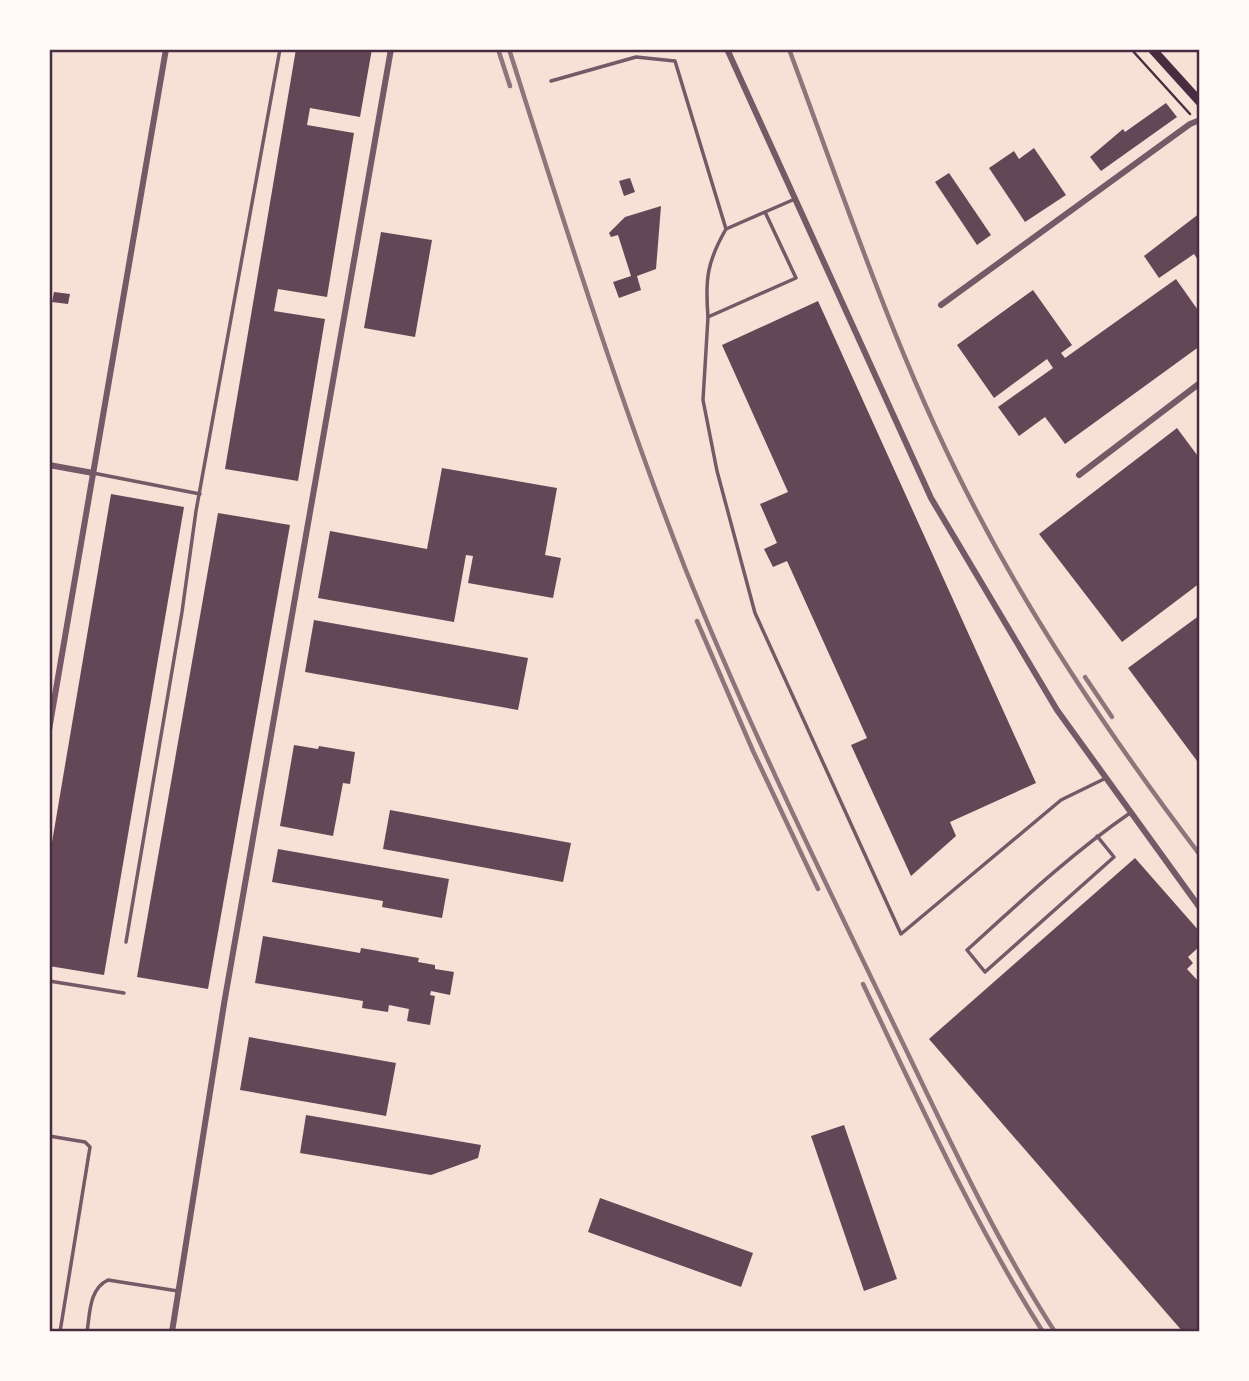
<svg xmlns="http://www.w3.org/2000/svg" width="1249" height="1381" font-family="Ubuntu,sans-serif">
<style>
.building{fill:#644757}
.lines{fill:none;stroke-linecap:round;stroke-linejoin:round}
.path{stroke:#4a2c40;stroke-width:2.5}
.service{stroke:#755966;stroke-width:3.5}
.minor{stroke:#755966;stroke-width:6}
.secondary{stroke:#4a2c40;stroke-width:9}
.rail{stroke:#8f747c;stroke-width:4.5}
.neatline{fill:none;stroke:#4a2c40;stroke-width:2.5}
</style>
<rect width="100%" height="100%" fill="#f7e1d7"/>
<g class="building">
<path d="M296,49h76l-12,68 -50,-9 -3,17 47,8 -27,164 -49,-8 -4,22 51,8 -27,162 -73,-12z"/>
<path d="M1166,103l11,14 -76,54 -11,-14 33,-28 2,3z"/>
<path d="M1034,148l32,47 -41,27 -36,-54 25,-17 5,8z"/>
<path d="M949,173l42,62 -14,10 -42,-63z"/>
<path d="M630,178l5,14 -11,4 -5,-15z"/>
<path d="M661,206l-5,63 -19,7 4,14 -22,8 -6,-16 18,-6 -13,-41 -7,2 -2,-4 16,-16z"/>
<path d="M1200,213v50l-6,-9 -35,24 -15,-22z"/>
<path d="M381,232l51,8 -17,97 -51,-9z"/>
<path d="M1176,279l24,34v33l-135,98 -20,-27 -26,19 -21,-29 55,-39 -6,-9 -53,39 -37,-53 76,-55 39,55 -11,8 4,5z"/>
<path d="M54,292l16,2 -2,10 -16,-2z"/>
<path d="M818,301l218,482 -86,39 6,14 -45,40 -60,-131 16,-7 -80,-177 -14,6 -9,-18 13,-6 -17,-39 28,-12 -66,-147z"/>
<path d="M1177,428l23,31v124l-78,59 -83,-108z"/>
<path d="M442,468l115,20 -12,67 16,3 -8,40 -85,-15 5,-27 -7,-1 -12,67 -136,-24 12,-67 97,18z"/>
<path d="M111,494l73,13 -80,468 -55,-9v-106z"/>
<path d="M218,513l72,12 -82,464 -71,-12z"/>
<path d="M1200,615v150l-72,-97z"/>
<path d="M314,620l214,38 -10,52 -213,-38z"/>
<path d="M294,745l24,4 1,-3 36,6 -5,32 -7,-1 -10,53 -53,-10z"/>
<path d="M390,810l181,33 -8,39 -180,-33z"/>
<path d="M278,849l171,30 -7,39 -60,-11 1,-6 -111,-19z"/>
<path d="M1135,858l65,74v14l-12,11 5,6 -6,6 13,14v349h-17l-254,-293z"/>
<path d="M263,936l97,17 1,-5 58,10 -1,4 17,3v4l19,3 -4,23 -19,-4 -1,4 5,1 -5,29 -23,-4 2,-12 -20,-4 -1,7 -26,-4 1,-7 -108,-18z"/>
<path d="M249,1037l147,26 -10,53 -146,-26z"/>
<path d="M306,1115l175,30 -3,13 -47,17 -131,-22z"/>
<path d="M844,1125l53,154 -33,12 -53,-155z"/>
<path d="M600,1198l153,55 -12,34 -153,-55z"/>
</g>
<g class="lines">
<path class="path" d="M1131,49l59,65"/>
<g class="service">
<path d="M49,59l2,-10"/>
<path d="M551,81l85,-24 39,4 51,168 39,-17"/>
<path d="M795,199l-30,13 31,66 -88,39 -5,83 14,71 38,142 146,321 160,-134 45,-22"/>
<path d="M708,317c-3,-38 -1,-55 18,-88"/>
<path d="M93,473l107,21"/>
<path d="M1097,836l17,21 -129,115 -18,-22c53,-48 105,-97 163,-137"/>
<path d="M126,942l56,-330 14,-101 84,-462"/>
<path d="M49,981l75,12"/>
<path d="M49,1136l36,6 5,5 -30,185"/>
<path d="M87,1332c3,-19 2,-43 21,-52l70,11"/>
</g>
<g class="minor">
<path d="M727,49l204,449 126,212 143,198"/>
<path d="M941,305l249,-181 10,-4"/>
<path d="M49,465l44,8"/>
<path d="M1079,475l121,-92"/>
<path d="M49,730l117,-681"/>
<path d="M172,1332l52,-328 167,-955"/>
</g>
<path class="secondary" d="M1152,49l48,53"/>
<g class="rail">
<path d="M498,49l12,37"/>
<path d="M509,49c55,173 110,350 176,519 59,147 129,291 198,434 54,111 105,226 172,330"/>
<path d="M789,49c58,156 111,318 189,465 63,121 140,233 222,341"/>
<path d="M697,621l56,130 65,138"/>
<path d="M1085,677l27,40"/>
<path d="M863,984c56,117 110,238 180,348"/>
</g>
</g>
<rect width="1249" height="1381" fill="none" stroke="#fffaf5" stroke-width="102"/>
<rect x="51" y="51" width="1147" height="1279" class="neatline"/>
</svg>
